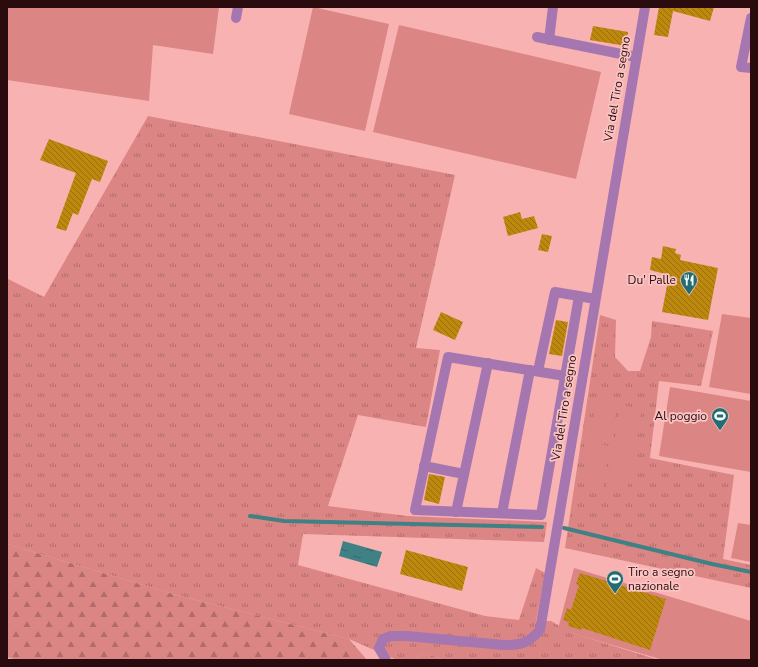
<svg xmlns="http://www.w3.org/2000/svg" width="758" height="667" font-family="'Nunito Sans',sans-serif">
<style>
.grass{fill:url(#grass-tufts)}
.forest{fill:url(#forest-firs)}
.garden{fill:#db8585}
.water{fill:url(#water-ripples)}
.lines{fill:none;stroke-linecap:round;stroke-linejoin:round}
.stream{stroke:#3f8184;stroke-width:4}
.building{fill:url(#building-back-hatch)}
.minor{stroke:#a676b1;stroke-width:10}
.labels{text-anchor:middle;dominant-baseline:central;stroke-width:3.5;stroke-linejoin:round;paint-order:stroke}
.street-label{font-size:12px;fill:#2b0c0e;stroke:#fac4c3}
.poi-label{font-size:12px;fill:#2b0c0e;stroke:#fac4c3;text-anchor:end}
</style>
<defs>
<pattern id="grass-tufts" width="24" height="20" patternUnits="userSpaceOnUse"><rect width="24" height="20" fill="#db8585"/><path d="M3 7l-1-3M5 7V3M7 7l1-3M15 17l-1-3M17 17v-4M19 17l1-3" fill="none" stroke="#b26b6b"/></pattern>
<pattern id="forest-firs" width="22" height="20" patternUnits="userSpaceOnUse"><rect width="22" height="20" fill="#db8585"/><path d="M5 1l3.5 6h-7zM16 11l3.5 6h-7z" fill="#b26b6b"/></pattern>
<pattern id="water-ripples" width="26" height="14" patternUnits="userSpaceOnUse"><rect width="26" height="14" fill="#3f8184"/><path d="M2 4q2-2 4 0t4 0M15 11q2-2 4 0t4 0" fill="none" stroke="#35686a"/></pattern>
<pattern id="building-back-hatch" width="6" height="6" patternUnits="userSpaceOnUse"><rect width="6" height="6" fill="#bd880e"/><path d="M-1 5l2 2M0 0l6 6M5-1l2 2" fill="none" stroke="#9a6e0c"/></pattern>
</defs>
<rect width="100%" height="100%" fill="#f8b2b1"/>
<g class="grass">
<path d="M148,116l307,59 -39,173 24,2 -14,77 -68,-12 -30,91 79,10 140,6 -3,20 -241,-8 -5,31 187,51 34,4 17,-52 9,5 -9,48h15l21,12 87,27h-214l-22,-7 -9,7h-17l-48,-21 -176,-45 -166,-50v-262l1,-3 36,18z"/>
<path d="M600,315l16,5 -1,37 13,14h12l11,-34 1,-16 61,10 -12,55 -42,-5 -9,77 84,17 -11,84 28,6v23l-186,-40z"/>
</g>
<g class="forest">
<path d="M7,544l166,50 176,45 18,21h-350l-10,-3z"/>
<path d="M423,653l22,7h-31z"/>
</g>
<g class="garden">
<path d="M7,7h212l-6,47 -60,-9 -4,56 -142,-21z"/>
<path d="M313,7l76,17 -24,107 -76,-17z"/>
<path d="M399,25l202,47 -25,107 -203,-47z"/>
<path d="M722,314l29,4v76l-42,-7z"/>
<path d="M670,387l81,14v71l-92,-16z"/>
<path d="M596,401l21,4 -7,39 -21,-4z"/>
<path d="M621,405l21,4 -7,39 -21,-3z"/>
<path d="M589,442l21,4 -7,41 -22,-4z"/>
<path d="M614,447l21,4 -8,40 -21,-3z"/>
<path d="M738,523l13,2v37l-20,-4z"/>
<path d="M574,568l177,53v39h-88l-105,-31z"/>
</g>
<path class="water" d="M343,541l39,11 -5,15 -38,-11z"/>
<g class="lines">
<g class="stream">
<path d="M250,516l34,5 258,6"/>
<path d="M564,528l148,36 39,8"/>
</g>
</g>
<g class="building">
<path d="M659,7h55l-4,14 -37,-10 -5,26 -14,-2z"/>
<path d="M593,26l35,6 -2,14 -36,-6z"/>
<path d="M49,139l59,22 -8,21 -8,-3 -14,36 -5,-2 -7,18 -10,-3 20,-55 -36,-13z"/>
<path d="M520,212l2,7 12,-3 4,12 -30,8 -5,-19z"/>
<path d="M542,234l10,2 -4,16 -10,-2z"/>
<path d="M663,246l13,3 -1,4 6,2 -1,5 38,8 -10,52 -46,-8 7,-37 -19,-5 2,-13 9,2z"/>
<path d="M441,312l22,10 -8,18 -22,-10z"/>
<path d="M556,320l12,2 -6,34 -13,-2z"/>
<path d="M429,474l16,3 -6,27 -15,-4z"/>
<path d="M406,550l62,17 -6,24 -62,-17z"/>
<path d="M580,573l86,26 -16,51 -68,-22 -1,2 -13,-4 1,-4 -6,-2 4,-12 4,2 8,-25 -3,-1z"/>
</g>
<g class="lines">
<g class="minor">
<path d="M236,18l2,-11"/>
<path d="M751,18l-10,49 10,1"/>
<path d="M537,37l99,20"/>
<path d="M549,40l4,-33"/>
<path d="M538,371l17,-79 24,4"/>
<path d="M565,376l-117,-19 -33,153 126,5 38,-219 16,3"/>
<path d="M424,466l40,8"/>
<path d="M456,512l32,-149"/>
<path d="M502,513l28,-143"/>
<path d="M386,660l-7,-12 4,-9 8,-3h16l96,9c17,0 25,-1 37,-15l105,-623"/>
</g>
</g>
<defs>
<g id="restaurant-pin" transform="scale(0.9)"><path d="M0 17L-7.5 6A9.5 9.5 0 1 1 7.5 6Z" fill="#216d71" stroke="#fac4c3"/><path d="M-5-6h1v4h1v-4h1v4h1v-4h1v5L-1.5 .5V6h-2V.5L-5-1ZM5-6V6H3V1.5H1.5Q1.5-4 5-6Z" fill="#fff"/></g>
<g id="stadium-pin" transform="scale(0.9)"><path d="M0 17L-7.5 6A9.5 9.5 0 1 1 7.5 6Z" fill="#216d71" stroke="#fac4c3"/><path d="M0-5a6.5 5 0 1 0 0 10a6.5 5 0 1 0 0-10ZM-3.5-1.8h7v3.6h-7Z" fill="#fff"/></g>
</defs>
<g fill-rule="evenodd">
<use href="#restaurant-pin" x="689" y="280"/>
<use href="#stadium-pin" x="720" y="416"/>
<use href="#stadium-pin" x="615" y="579"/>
</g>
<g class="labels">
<g class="street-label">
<text transform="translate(617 89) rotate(-80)">Via del Tiro a segno</text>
<text transform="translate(564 408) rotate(-81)">Via del Tiro a segno</text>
</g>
<g class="poi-label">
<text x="676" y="280">Du' Palle</text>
<text x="707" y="416">Al poggio</text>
<text x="628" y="572" text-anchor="start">Tiro a segno<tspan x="628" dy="14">nazionale</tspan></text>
</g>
</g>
<rect width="758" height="667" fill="none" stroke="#2b0c0e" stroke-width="16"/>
</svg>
